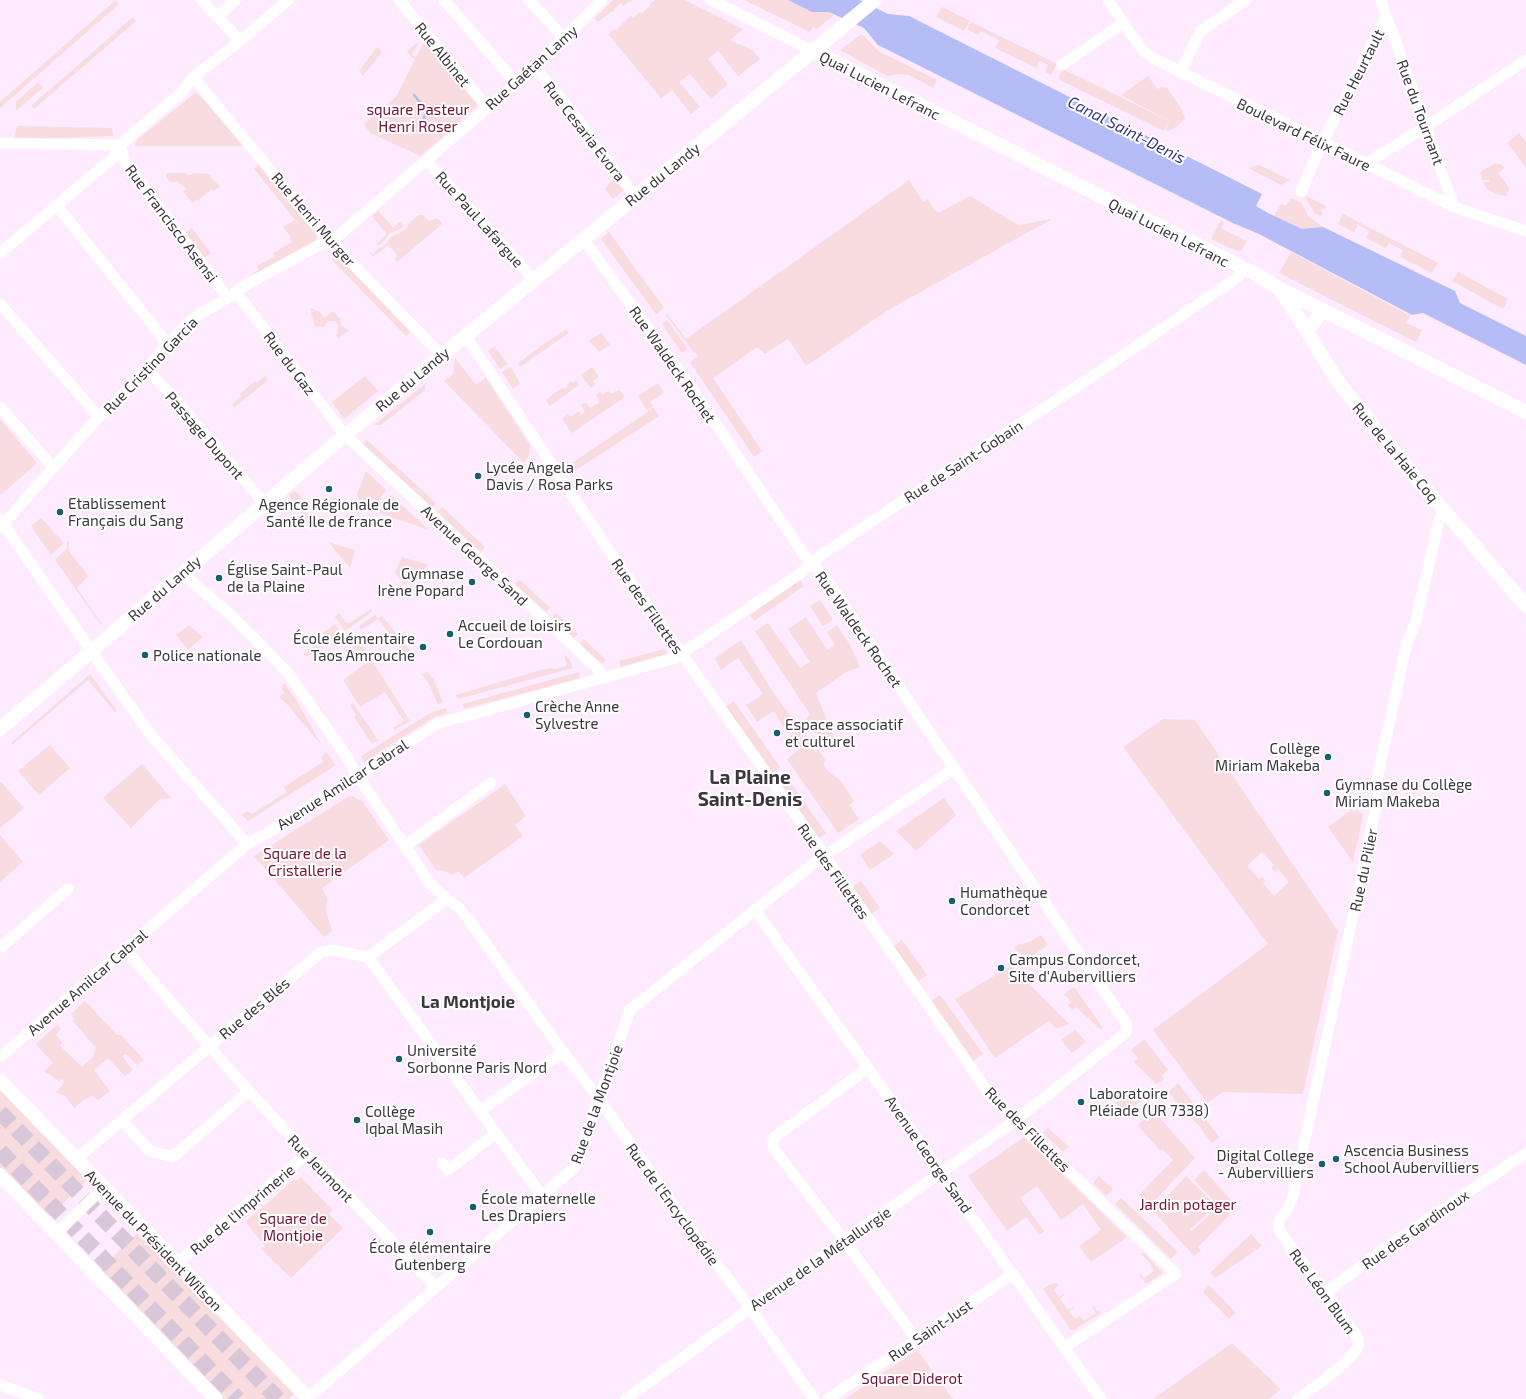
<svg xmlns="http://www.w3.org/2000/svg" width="1526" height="1399" font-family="'Exo 2',sans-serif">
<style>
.green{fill:#f8dce0;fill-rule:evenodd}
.water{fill:#b6bcf5}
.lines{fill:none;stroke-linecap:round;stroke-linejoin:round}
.stream{stroke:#b6bcf5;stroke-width:2.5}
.highway-tunnel{stroke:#d8c7d9;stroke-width:16;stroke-dasharray:16 8;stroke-linecap:butt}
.minor{stroke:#fff;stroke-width:11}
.major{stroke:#fff;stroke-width:14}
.poi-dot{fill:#155f6e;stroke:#fff;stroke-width:1.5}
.labels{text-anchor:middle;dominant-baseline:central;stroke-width:4;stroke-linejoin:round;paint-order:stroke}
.street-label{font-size:15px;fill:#3e353f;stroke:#fff}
.park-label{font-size:15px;fill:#751434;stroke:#fff}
.poi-label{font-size:15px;fill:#3e353f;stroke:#fff;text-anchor:start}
.water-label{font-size:16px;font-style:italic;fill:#363383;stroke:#fff}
.quarter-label{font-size:17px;font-weight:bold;fill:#3e353f;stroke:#fff}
.district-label{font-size:19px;font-weight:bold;fill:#3e353f;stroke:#fff}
</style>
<rect width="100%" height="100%" fill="#feebff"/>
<g class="green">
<path d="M116,0l3,4 -119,104v-6z"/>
<path d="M613,0h20l-2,2 -1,-1 -7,5 -2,-3 -6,5v2l-7,4 -10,8 -3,-4z"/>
<path d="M655,0h30l58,29 -13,11 22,10 8,9 -22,17 -20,-25 -10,8 20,25 -17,15 -21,-25 -11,8 21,25 -9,7 -19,-24 -11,8 -53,-64 6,-5 2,1 15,-15 2,3 7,-6 1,2 9,-8v-2z"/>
<path d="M744,0h44l24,12h17l5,3 -17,14 -4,-2 -3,5z"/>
<path d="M942,7l28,14 -6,10 -28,-14z"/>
<path d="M133,17l3,4 -102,88 -3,-3z"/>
<path d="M971,22l86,42 -6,11 -6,-3 3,-7 -8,-4 -4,7 -41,-20 4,-8 -18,-9 -3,4 -11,-6z"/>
<path d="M862,34l16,17 59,29 -4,8 -24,-13 -10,-1 -12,2 -47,-26z"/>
<path d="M425,40l53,65 -18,15 1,2 -41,34 -50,-23 -6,-9 32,-27 19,-38 -4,-2 -4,-6 11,-9v2l-6,11 4,2z"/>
<path d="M377,47l5,5 -19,24 -4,-5z"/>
<path d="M1063,69l106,52 -5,10 -106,-52z"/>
<path d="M1148,76l9,13 5,-2 5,1 15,22 3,8c-5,6 -9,11 -17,13l-2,-1 3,-9 -48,-26z"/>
<path d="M38,82l5,6 -27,23v-9z"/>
<path d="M195,93l7,5 42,48h-109l2,-6z"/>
<path d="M17,126l95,2 1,8 -99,4z"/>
<path d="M1519,133l7,9v25l-19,-24z"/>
<path d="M1495,163l7,2 3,3 -7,5 11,15v3l-3,2 1,2 -3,1c-9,-3 -17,-4 -21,-14h6v-2h-7l-2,-8z"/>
<path d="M259,165l58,71 -1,4 -63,36 -1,-2 7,-4 -2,-4 18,-10 -2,-3 19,-11 -2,-4 1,-1 -8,-10 12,-7 -41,-51z"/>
<path d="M1259,165l31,15 -9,5 -33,-17z"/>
<path d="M166,173h20v2h5l1,-2 18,1 2,2 -2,1 10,9 -6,5 -2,-2 -15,12 -1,-1 -3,3 -10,-12 3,-2 -4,-5 -1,1 -3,-4 -4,2 -2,-1h-2l-4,-5z"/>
<path d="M614,178l10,12 -11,9 -8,-10z"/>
<path d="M909,180l14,22 4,-3 11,14 32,-17 48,29 34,-6 -164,91 -82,56 -18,-27 -23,15 -8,-7 -44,31 49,73 -8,6 -64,-95 8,-6 -3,-4 -1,1 -28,-38 1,-1 19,25z"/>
<path d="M1304,195l22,11 -1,3 -3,-1 -1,3 2,2 -2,3 -6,-2z"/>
<path d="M1291,198l11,5 6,13 15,11 -21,2 -28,-13 7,-12 5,2z"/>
<path d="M378,211l15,16 9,-6 1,5 -2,3 -11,4 -7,9 -5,3 -2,-1 11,-10 -15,-18z"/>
<path d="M1343,214l95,49 -6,10 -32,-16 3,-7 -14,-7 -3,5 -20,-10 3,-7 -11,-6 -4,7 -16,-8z"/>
<path d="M419,215h4l6,6 9,-3 4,6 -45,38 -2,-2 2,-5 -9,-10 -15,12 -4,-6 4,3 6,-6 4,-1 8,-10 9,-4 7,-5 2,-5z"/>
<path d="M1221,220l3,2 -3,6 26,13 -6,10 -7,-1 -23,-11z"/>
<path d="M192,228l19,25 -7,5 -20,-24z"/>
<path d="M609,232l55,76 -8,6 -55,-75z"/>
<path d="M1291,252l120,64 -5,7 16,7 -6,12 -137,-69z"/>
<path d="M337,253l73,79 -4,4 -75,-77z"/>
<path d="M1458,272l50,27 -5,10 -51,-28z"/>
<path d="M311,308l9,4 4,6 9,-7 7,8 2,7 7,4 -11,8 -2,-3 2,-2v-8l-3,-4h-7l-4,6 -5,-1 -4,1 -5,-18z"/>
<path d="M667,320l21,29 -6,4 -20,-29z"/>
<path d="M566,329l3,4 -49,34 -1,-4 8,-6v-1z"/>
<path d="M602,333l8,12 -11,7 -10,-12z"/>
<path d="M496,345l-1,3 13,16 -8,5 -12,-18z"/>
<path d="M455,358l21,27 10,-7 44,67 -1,10 -5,8 -80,-82 9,-7z"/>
<path d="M511,367l9,16 -7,6 -11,-17z"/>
<path d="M592,367l7,10 -6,4 2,4 -4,3 -10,-13z"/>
<path d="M265,376l3,4 -33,27 -3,-3 9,-8 -1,-2 15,-13 2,2z"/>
<path d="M365,376l13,15 -34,28 -12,-17z"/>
<path d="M576,380l3,5 -29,21 -4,-5 2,-3 14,-10 1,1 5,-2 -1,-2 4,-4 2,2z"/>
<path d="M426,383l-1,7 -44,35h-7z"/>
<path d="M658,383l6,10 -14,9 3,4 -6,4 -9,-14z"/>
<path d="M619,390l6,7 -53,36 -1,-1 -9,-13 6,-5 2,3 9,-6 2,4 4,-3 -4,-7 5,-3 4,6 10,-6 -4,-7 4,-3 2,3 7,-4 2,3z"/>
<path d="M653,407l6,9 -89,58 -4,-7 82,-55v-1z"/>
<path d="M0,419l37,44 -36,32 -1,-1z"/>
<path d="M367,440l69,63 -4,4 -69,-63z"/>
<path d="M366,471l20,19 -14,20 -10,-3 -5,-13z"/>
<path d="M295,491l6,6 -2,6 15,21 -5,2 -20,-31z"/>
<path d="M391,495l38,35 -50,-17z"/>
<path d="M442,507l43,40 -4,5 -44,-40z"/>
<path d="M41,518l23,25 -13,12 -20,-29z"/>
<path d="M67,541h2v10l19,25 -11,12 25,36 -1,1 -46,-65 12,-12z"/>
<path d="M328,542l27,8 -5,18z"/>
<path d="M402,557l27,8 -25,20 -9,-12z"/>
<path d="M520,580l30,28 -4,4 -31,-28z"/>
<path d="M800,580l4,6 -50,35 -4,-6z"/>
<path d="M820,600l13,20 -10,6 -13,-20z"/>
<path d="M371,609l1,3 -27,19 -10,-14 4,-4 7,10h4z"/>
<path d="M556,613l22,21 -4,4 -22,-20z"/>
<path d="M375,615l3,4 4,-3 33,40 -6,3 -31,-40 -17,11 -2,-4z"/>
<path d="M806,617l21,33 8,-5 -8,-13 10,-7 13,20 10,22 -14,5 -30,21 18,45 -6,4 -17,-13 -5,-10 4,-5 -55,-83 13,-8 32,45 10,-6 -22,-33z"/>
<path d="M335,624l6,9 -35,24 -3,-3 24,-17 -4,-4z"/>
<path d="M189,625l14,12 -15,13 -12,-15z"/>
<path d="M358,638l52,83 -16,9 -1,-2 11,-7 -19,-29 -25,15 -17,-27 22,-16 -15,-21z"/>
<path d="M584,639l22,21 -4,4 -22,-20z"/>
<path d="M741,640l32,52 21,29 -10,7 -10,-17 -17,11 -11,-17 17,-11 -25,-36 -17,12 -6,-12z"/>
<path d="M665,649l2,5 -46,13 -2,-6z"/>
<path d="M564,654l6,6 3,8 -115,31 -2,-4 10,-3 75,-22 11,-2 2,1 13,-3z"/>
<path d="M427,671l7,9 9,23 -5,1 -9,-20 -7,-9z"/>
<path d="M579,672l1,6 -116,31 -1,-5z"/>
<path d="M90,674l27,37 -2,1 -27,-32 -76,65 -1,-2z"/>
<path d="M284,683l14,20 24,43 -36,-43 -7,-6 5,-4 -2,-4z"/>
<path d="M734,701l46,66 -9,7 -47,-66z"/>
<path d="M353,703l25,37 -6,4 -18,-27 2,-2 -6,-10z"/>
<path d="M446,708l2,5 -14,4 -70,45 -3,-6 71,-44z"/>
<path d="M1163,719l32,1 143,211 -35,163 -80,-2 -16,11 -54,-73 115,-86 -145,-197zM1262,852l12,13 -3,3 4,4 3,-3 11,13 -15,14 -11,-13 2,-3 -3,-3 -3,2 -12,-13z"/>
<path d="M798,729l16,22 4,-1 7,9 -1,7 6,7 11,8 13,20 -5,4 10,14 -21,14 -51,-74 13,-10 -10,-13z"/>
<path d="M50,745l20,23 -31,27 -21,-24z"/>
<path d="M326,752l10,13 -88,56 -6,-6 5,-4 5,3 35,-22 -3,-5 39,-25 -2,-5z"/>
<path d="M142,764l29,34 -11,1 -29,29 -28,-30z"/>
<path d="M787,777l39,56 -8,6 -40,-56z"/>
<path d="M1,782l23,26 -24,20v-45z"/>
<path d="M505,784l21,32 -11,9 8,11 -59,42 -6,-7 -6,4 -7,-4 -9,-1 -17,-25z"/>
<path d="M352,796l10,5 27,39 -67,48 5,11 -1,12 6,20 -8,6 -70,-81 94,-59z"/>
<path d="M944,798l12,17 -40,36 -20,-20z"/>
<path d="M1351,808l3,4 3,-2 6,5 -10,47 -25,-35 22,-16z"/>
<path d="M0,835l23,27 -23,20z"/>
<path d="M880,841l14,13 -24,16 -10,-15z"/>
<path d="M861,881l19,27 -9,6 -19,-27z"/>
<path d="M1041,935l7,10 -21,14 -13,-11 4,-3 11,-3z"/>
<path d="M902,940l25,35 -10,7 -24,-35z"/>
<path d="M1011,966l58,58 -12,5 -8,-8 -54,37 -40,-59z"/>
<path d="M1074,987l29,41 -2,2 -25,-23 -4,3 -4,-5 3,-3 -7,-8z"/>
<path d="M940,995l43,59 -11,8 -41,-61z"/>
<path d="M85,1001l32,34h4l23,25 -7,5 -11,-11 -4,2 11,14 -8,6 -17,-18 -14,12 16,21 -12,9 -6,-5 -4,4 -2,-1 -12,10 -10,-13 -9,-2 10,-11 -3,-3 -3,2 -15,-10 9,-8 -17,-19 21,-19 4,4 -5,5 6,9 -2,3 22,21 11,-10 3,-9 -23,-27 1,-3 -3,-4z"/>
<path d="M1075,1030l11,12 -14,11 -11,-13z"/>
<path d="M1144,1039l24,31 -6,5 2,5 -8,4 -22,-22 4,-4 -7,-8z"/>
<path d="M1178,1083l41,54 -7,7 -12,-17 -32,-35z"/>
<path d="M1130,1088l12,11 -15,16 -12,-12z"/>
<path d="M0,1089l87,91 -40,39 -47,-49z"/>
<path d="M1152,1109l43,49 -41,43 14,14 1,-1 -9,-10 26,-28 30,30 -26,23 2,2 27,-25 -25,-26 10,-10 33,37 -39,40 3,4 -7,5 -55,-61 34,-35 -11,-11 -2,1 -22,-24z"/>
<path d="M1048,1128l21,19 -6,5 -20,-19z"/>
<path d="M1024,1137l103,100 -36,25 -12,-16 22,-16 -18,-26 -22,16 -24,-34 -17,12 24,33 -5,4 -13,-18 -19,14 -39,-55z"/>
<path d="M1229,1152l19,25 -7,6 -19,-26z"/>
<path d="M1099,1176l14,13 -7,7 -13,-13z"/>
<path d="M301,1177l31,33 -3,4 14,14 -52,50 -30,-29 4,-3 -20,-24 50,-43 2,1z"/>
<path d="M1121,1198l57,54 -7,7 -56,-55z"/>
<path d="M137,1233l157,161 -5,5h-69l-121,-128z"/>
<path d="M1251,1234l11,12 -47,32 -5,-5z"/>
<path d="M1143,1252l20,21 -17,11 -7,-9 1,-1 4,4 10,-7 -3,-4 1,-2 -11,-11z"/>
<path d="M1057,1283l1,2 -4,5 5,7 6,-4v1l-5,5 8,11 6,-4v1l-5,5 6,7 5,-3 4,5 6,-4 -3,-6 4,5 5,-3 -3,-6 1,-1 3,5 2,-1 2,3 -27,17h-3l-28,-41 7,-5z"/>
<path d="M1209,1285l27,28 -7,6 -26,-27z"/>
<path d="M1232,1343l49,46 -12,10h-116z"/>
<path d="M917,1350l36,49h-108l69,-47z"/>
</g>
<path class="water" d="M788,0h72l28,14 21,2 353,178 -6,12 12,7 34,16 21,-2 132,64 5,12 66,33v29l-103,-52 -11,2 -153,-81 -24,-10 -357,-179 -14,-17 -35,-16h-17z"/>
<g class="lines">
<path class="stream" d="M414,95l10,12 2,4 -2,7 3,5 9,8"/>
<g class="highway-tunnel">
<path d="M0,1112l278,287"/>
<path d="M0,1151l238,248"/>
</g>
<g class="minor">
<path d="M202,0l38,41"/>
<path d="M399,0l88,107"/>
<path d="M444,0l72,83"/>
<path d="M529,0l35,38"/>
<path d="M711,0l102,51"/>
<path d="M1108,0l34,50 11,8 301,149 72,24"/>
<path d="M218,17l18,-17"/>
<path d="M1386,17l5,11 63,179"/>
<path d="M1062,65l61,-42"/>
<path d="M535,67l43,52 22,33 36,44"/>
<path d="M1180,72l21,-41 45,-31"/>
<path d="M193,77l127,153 121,125"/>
<path d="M0,143l120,2"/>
<path d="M120,145l4,15 104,138"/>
<path d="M426,160l107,119"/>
<path d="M1365,164l62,-38 99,-66"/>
<path d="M1301,192l21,-49 64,-126 -5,-17"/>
<path d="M57,206l111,138"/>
<path d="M583,239l106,145 115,171 21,22 302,448 -1,7 -3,3 -107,85 -183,128 -207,151"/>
<path d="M0,253l112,-94 8,-14 62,-53 11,-15 47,-36 48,-41"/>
<path d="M236,292l109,143 252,233 7,10"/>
<path d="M0,304l99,113"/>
<path d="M465,335l156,233 204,288 165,239 186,179 -111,73"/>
<path d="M146,368l36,39 82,96"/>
<path d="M0,407l53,60"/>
<path d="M0,519l101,146 50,70 96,109"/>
<path d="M0,528l76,-86 23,-25 12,-10 74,-81 13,-11 30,-17 16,-12 77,-42 10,-2 204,-175 67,-67"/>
<path d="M183,573l6,6 43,37 56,57 59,84 10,18 72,107 18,17 12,9 10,12 94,132 36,47 82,117 69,92 64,91"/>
<path d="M405,846l86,-63"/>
<path d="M755,910l113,158 82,118 151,213"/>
<path d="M0,948l68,-59"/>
<path d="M125,949l110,127 72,78 129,133"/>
<path d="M368,957l174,239"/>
<path d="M0,1057l247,-213 19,-10 82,-52 89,-58 238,-66 126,-85 20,-18 263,-173 154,-105 6,-8"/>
<path d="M868,1068l-93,69 -2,5 1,7 70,91 72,99"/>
<path d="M480,1111l83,-59"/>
<path d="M122,1121l28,30 23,6 76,-66"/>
<path d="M76,1159l244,-206 10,-3 38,7 79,-58"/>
<path d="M442,1163l6,7 48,-37"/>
<path d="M56,1234l47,-46"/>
<path d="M177,1263l130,-109"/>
<path d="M1325,1293l62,-46 139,-94"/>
<path d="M0,1385l39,14"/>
<path d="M307,1399l268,-232 55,-157 184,-147 141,-95"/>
<path d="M828,1399l185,-125"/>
<path d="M1298,1399c13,-10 57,-40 60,-53 2,-6 -1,-10 -4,-14l-72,-97c-7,-12 -3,-14 5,-25 3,-4 4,-9 6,-14l83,-389v-24l31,-140 9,-22 23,-101 6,-9"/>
</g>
<g class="major">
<path d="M813,51l442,223 23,14 248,124"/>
<path d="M1279,288l28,43 29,48 74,92 116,135"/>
<path d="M1307,331l16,-21"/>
<path d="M0,729l345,-294 530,-435"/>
<path d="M0,1080l309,319"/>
<path d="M0,1175l216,224"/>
</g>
</g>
<g class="poi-dot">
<circle cx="478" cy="476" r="4"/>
<circle cx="329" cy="489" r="4"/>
<circle cx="60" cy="512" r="4"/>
<circle cx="219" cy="578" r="4"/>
<circle cx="472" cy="582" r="4"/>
<circle cx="450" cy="634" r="4"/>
<circle cx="423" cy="647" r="4"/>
<circle cx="145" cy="655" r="4"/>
<circle cx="527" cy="715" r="4"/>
<circle cx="777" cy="733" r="4"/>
<circle cx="1328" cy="757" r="4"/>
<circle cx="1327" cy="793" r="4"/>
<circle cx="952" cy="901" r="4"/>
<circle cx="1001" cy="968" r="4"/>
<circle cx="399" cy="1059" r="4"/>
<circle cx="1081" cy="1102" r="4"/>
<circle cx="357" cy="1120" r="4"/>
<circle cx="1336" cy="1159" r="4"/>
<circle cx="1322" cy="1164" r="4"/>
<circle cx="473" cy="1207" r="4"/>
<circle cx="430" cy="1232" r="4"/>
</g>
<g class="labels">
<g class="street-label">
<text transform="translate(443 54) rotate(51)">Rue Albinet</text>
<text transform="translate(531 67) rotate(-42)">Rue Gaétan Lamy</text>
<text transform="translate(1358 72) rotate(-63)">Rue Heurtault</text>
<text transform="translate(880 85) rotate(27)">Quai Lucien Lefranc</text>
<text transform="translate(1421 112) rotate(70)">Rue du Tournant</text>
<text transform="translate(585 131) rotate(52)">Rue Cesaria Evora</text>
<text transform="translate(1304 134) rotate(26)">Boulevard Félix Faure</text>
<text transform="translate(662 174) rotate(-39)">Rue du Landy</text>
<text transform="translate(314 219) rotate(49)">Rue Henri Murger</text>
<text transform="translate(480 219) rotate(48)">Rue Paul Lafargue</text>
<text transform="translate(172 223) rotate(53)">Rue Francisco Asensi</text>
<text transform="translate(1169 232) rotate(27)">Quai Lucien Lefranc</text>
<text transform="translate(290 363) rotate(53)">Rue du Gaz</text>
<text transform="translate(673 364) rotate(55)">Rue Waldeck Rochet</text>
<text transform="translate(150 365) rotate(-46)">Rue Cristino Garcia</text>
<text transform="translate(412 379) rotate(-40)">Rue du Landy</text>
<text transform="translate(205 435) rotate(49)">Passage Dupont</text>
<text transform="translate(1396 452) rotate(50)">Rue de la Haie Coq</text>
<text transform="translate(963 461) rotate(-33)">Rue de Saint-Gobain</text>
<text transform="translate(475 555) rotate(43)">Avenue George Sand</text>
<text transform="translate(164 588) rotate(-41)">Rue du Landy</text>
<text transform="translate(648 606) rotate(55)">Rue des Fillettes</text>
<text transform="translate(859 629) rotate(55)">Rue Waldeck Rochet</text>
<text transform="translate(342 784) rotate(-33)">Avenue Amilcar Cabral</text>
<text transform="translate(1363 870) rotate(-78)">Rue du Pilier</text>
<text transform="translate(834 871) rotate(55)">Rue des Fillettes</text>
<text transform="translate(87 982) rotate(-41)">Avenue Amilcar Cabral</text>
<text transform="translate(254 1008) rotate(-40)">Rue des Blés</text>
<text transform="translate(596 1104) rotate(-70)">Rue de la Montjoie</text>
<text transform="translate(1028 1129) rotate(45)">Rue des Fillettes</text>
<text transform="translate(929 1154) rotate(55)">Avenue George Sand</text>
<text transform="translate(321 1168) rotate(46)">Rue Jeumont</text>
<text transform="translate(673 1204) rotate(54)">Rue de l'Encyclopédie</text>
<text transform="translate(242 1209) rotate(-40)">Rue de l'Imprimerie</text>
<text transform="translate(1415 1229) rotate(-35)">Rue des Gardinoux</text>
<text transform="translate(154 1240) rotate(46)">Avenue du Président Wilson</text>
<text transform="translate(820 1258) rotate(-35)">Avenue de la Métallurgie</text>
<text transform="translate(1323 1291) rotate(54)">Rue Léon Blum</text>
<text transform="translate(930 1330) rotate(-34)">Rue Saint-Just</text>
</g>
<g class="park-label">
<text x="418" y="109">square Pasteur<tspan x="418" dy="17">Henri Roser</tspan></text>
<text x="305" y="853">Square de la<tspan x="305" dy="17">Cristallerie</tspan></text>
<text x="1188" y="1204">Jardin potager</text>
<text x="293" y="1218">Square de<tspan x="293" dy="17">Montjoie</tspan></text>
<text x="912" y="1378">Square Diderot</text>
</g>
<g class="poi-label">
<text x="486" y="467">Lycée Angela<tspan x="486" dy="17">Davis / Rosa Parks</tspan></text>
<text x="68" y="503">Etablissement<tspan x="68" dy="17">Français du Sang</tspan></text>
<text x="329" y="504" text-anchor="middle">Agence Régionale de<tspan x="329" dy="17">Santé Ile de france</tspan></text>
<text x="227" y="569">Église Saint-Paul<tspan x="227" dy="17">de la Plaine</tspan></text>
<text x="464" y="573" text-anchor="end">Gymnase<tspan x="464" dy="17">Irène Popard</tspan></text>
<text x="458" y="625">Accueil de loisirs<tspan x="458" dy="17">Le Cordouan</tspan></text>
<text x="415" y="638" text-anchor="end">École élémentaire<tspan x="415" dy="17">Taos Amrouche</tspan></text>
<text x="153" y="655">Police nationale</text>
<text x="535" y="706">Crèche Anne<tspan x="535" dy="17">Sylvestre</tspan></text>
<text x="785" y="724">Espace associatif<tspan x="785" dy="17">et culturel</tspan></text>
<text x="1320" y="748" text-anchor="end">Collège<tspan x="1320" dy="17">Miriam Makeba</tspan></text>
<text x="1335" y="784">Gymnase du Collège<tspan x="1335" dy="17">Miriam Makeba</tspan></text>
<text x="960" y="892">Humathèque<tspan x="960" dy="17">Condorcet</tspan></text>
<text x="1009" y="959">Campus Condorcet,<tspan x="1009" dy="17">Site d'Aubervilliers</tspan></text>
<text x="407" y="1050">Université<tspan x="407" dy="17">Sorbonne Paris Nord</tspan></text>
<text x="1089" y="1093">Laboratoire<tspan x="1089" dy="17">Pléiade (UR 7338)</tspan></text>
<text x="365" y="1111">Collège<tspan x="365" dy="17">Iqbal Masih</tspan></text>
<text x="1344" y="1150">Ascencia Business<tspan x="1344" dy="17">School Aubervilliers</tspan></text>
<text x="1314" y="1155" text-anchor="end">Digital College<tspan x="1314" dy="17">- Aubervilliers</tspan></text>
<text x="481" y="1198">École maternelle<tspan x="481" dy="17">Les Drapiers</tspan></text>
<text x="430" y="1247" text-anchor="middle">École élémentaire<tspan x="430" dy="17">Gutenberg</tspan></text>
</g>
<g class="water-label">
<text transform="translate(1127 129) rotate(27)">Canal Saint-Denis</text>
</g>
<g class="quarter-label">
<text x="468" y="1001">La Montjoie</text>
</g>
<g class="district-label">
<text x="750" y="776">La Plaine<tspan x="750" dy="22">Saint-Denis</tspan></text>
</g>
</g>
</svg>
